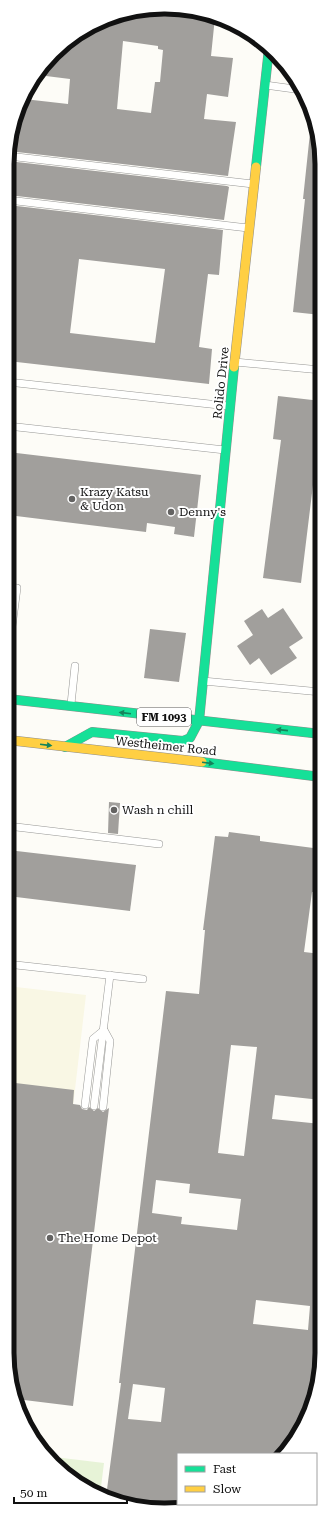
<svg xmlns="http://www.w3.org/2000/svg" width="329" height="1517" font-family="'Roboto Serif',serif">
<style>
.farmland{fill:#f9f7e4}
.green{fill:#e7f3d7}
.building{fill:#a19f9c;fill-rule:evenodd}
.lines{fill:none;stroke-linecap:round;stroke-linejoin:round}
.lane-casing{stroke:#979795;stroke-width:8}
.fast-casing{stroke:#8e8d8b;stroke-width:10}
.slow-casing{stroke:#8e8d8b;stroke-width:10}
.lane{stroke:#fffffe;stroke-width:7}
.fast{stroke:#16e098;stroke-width:9}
.slow{stroke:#ffcf43;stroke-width:9}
.oneway{fill:#14835b}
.poi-dot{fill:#646362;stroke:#fff;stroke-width:1.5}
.labels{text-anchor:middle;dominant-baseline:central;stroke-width:4;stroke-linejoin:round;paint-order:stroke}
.shield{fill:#fff;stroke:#585858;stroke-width:1}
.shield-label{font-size:11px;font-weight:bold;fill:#111}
.street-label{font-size:12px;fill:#111;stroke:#fff}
.poi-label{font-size:12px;fill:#111;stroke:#fff;text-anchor:start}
.rim{fill:none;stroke:#111;stroke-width:5}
</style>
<rect width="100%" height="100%" fill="#fdfcf7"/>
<path class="farmland" d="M7,986l79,9 -15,129 -64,-7z"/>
<path class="green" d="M46,1456l58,7 -4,32 -5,-1z"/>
<g class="building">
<path d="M185,8l30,9 -4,39 22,2 -5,39 -21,-3 -3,25 32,3 -8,54 -220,-25v-7l16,-45 44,5 2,-25 -32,-4 31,-36 55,-27zM123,41l35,5v3l5,1 -3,32h-5l-4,31 -34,-4z"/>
<path d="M312,114l9,30v171l-28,-3 12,-113h-2z"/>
<path d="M8,161l219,25 2,1 -5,33 -216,-25z"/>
<path d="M8,205l215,25 -4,45 -11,-1 -9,73 13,2 -3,35 -201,-23zM79,259l86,10 -10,74 -85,-10z"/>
<path d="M278,396l43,5v43h-3l-17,139 -38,-5 18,-138 -8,-1z"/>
<path d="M8,452l193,23 -7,62 -20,-3 1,-7 -28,-4 -1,9 -138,-17z"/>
<path d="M283,608l20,30 -14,9 8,11 -26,17 -12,-17 -9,7 -13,-19 16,-11 -9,-14 18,-12 6,9z"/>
<path d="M150,629l36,4 -7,49 -35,-4z"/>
<path d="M109,802l11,1 -2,31 -10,-1z"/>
<path d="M229,832l31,4v5l61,8v44l-9,-1 -8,60 17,2v146l-46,-5 -3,24 49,5v249l-20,58 -20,23h-103v53l-24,3 -48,-13 15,-114h-2l47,-392 33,3 6,-64h-2l12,-94 13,1zM231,1045l26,2 -13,109 -26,-3zM156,1180l34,4 -1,9 52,6 -4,31 -56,-6 1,-7 -30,-4zM256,1300l54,6 -2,24 -55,-6zM133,1384l32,4 -4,34 -33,-3z"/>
<path d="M8,850l128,15 -6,46 -122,-15z"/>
<path d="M7,1082l67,8 -1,14 7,1 2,4 5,1 2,-3 5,4 4,-3 5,4 6,-4 -36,298 -57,-7 -9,-47z"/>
</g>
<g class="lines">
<g class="lane-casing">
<g id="lane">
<path d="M265,85l37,5"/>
<path d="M8,156l245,28"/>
<path d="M8,200l240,28"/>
<path d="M235,362l86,8"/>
<path d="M8,382l220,24"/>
<path d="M8,426l217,24"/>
<path d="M8,587l9,1 -9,69"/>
<path d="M203,681l118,11"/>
<path d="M71,704l4,-38"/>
<path d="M8,826l151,18"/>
<path d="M7,964l136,15"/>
<path d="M85,1105l8,-66 11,-9 6,11 -7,66"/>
<path d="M94,1106l16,-131"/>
</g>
</g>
<g class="fast-casing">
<g id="fast">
<path d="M256,167l13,-119"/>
<path d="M8,699l313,35"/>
<path d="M199,721l35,-354"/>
<path d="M65,747l27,-15 91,9 7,-3 9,-17"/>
<path d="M202,762l119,15"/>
</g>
</g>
<g class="slow-casing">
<g id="slow">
<path d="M234,367l22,-200"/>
<path d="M8,740l194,22"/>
</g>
</g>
<use href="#lane" class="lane"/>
<use href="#fast" class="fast"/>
<use href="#slow" class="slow"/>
</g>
<defs><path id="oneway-solid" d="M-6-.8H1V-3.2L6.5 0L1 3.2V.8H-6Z"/></defs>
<g class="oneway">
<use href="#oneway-solid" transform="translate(125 713) rotate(-173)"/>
<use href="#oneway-solid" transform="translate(282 730) rotate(-174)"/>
<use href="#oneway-solid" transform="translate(46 745) rotate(7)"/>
<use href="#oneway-solid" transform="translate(208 763) rotate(7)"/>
</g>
<g class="poi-dot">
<circle cx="72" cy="499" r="4"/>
<circle cx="171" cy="512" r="4"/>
<circle cx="114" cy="810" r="4"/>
<circle cx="50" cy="1238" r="4"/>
</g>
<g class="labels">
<rect class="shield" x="137" y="708" width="54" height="18" rx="3"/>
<g class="shield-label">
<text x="164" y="717">FM 1093</text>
</g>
<g class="street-label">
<text transform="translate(221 383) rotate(-84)">Rolido Drive</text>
<text transform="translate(166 746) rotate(6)">Westheimer Road</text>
</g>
<g class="poi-label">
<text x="80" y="492">Krazy Katsu<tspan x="80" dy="14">&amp; Udon</tspan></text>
<text x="179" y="512">Denny's</text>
<text x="122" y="810">Wash n chill</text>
<text x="58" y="1238">The Home Depot</text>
</g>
</g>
<path d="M0 0H329V1517H0ZM164 14H165A150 150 0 0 1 315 164V1353A150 150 0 0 1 165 1503H164A150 150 0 0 1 14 1353V164A150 150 0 0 1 164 14Z" fill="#fff" fill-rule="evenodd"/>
<path class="rim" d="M164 14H165A150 150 0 0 1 315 164V1353A150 150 0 0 1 165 1503H164A150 150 0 0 1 14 1353V164A150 150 0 0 1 164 14Z"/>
<rect x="177" y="1453" width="140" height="52" fill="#ffffff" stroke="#a0a0a0"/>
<rect x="185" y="1466" width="20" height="6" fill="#16e098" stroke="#a0a0a0"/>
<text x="213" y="1473" font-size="12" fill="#111111">Fast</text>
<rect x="185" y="1486" width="20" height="6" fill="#ffcf43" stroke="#a0a0a0"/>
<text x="213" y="1493" font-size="12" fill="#111111">Slow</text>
<path d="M14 1497v6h113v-6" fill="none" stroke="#111111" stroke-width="2"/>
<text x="20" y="1497" font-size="12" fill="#111111" stroke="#ffffff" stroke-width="3" paint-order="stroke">50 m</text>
</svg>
